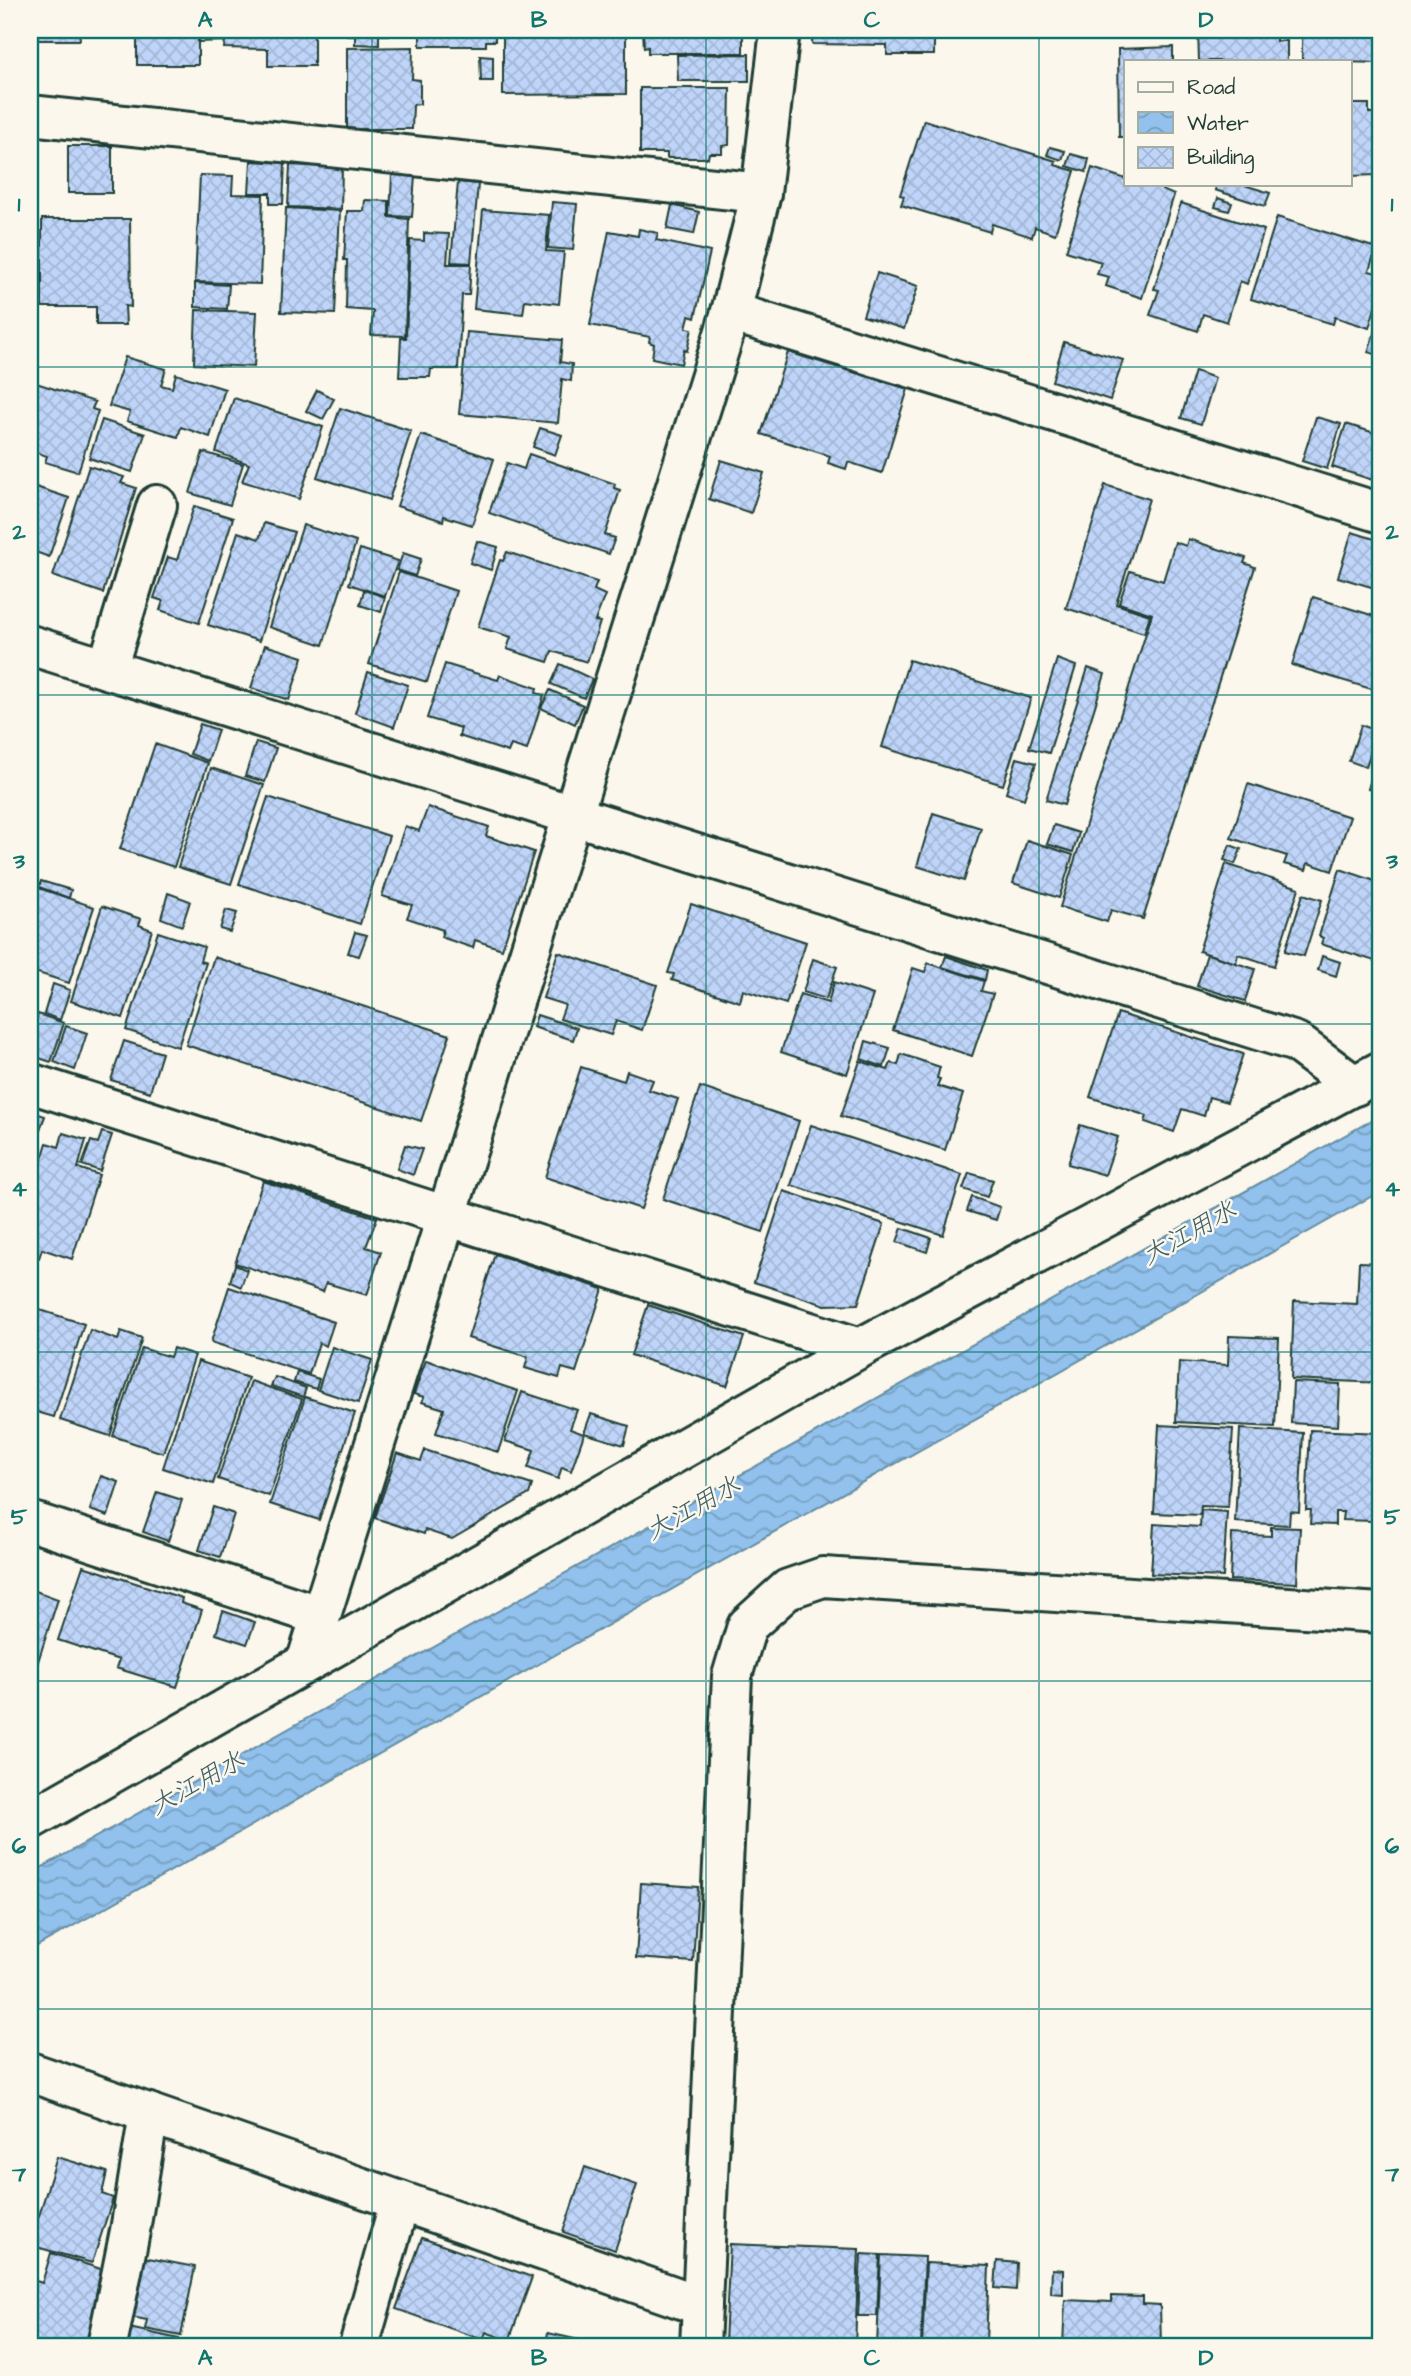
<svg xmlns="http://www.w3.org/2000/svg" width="1411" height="2376" font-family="'Architects Daughter','Klee One',sans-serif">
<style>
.water{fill:url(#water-waves);stroke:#638ca2;stroke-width:2}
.building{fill:url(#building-cross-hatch);stroke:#1f3d34;stroke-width:2}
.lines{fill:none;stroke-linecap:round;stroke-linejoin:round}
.minor-casing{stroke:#1f3d34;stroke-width:44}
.minor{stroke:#fbf7ec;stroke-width:38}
.grid{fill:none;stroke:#0f766e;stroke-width:2;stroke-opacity:0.55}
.labels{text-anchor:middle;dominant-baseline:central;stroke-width:5;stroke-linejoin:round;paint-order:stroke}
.water-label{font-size:26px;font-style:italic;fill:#3c5e62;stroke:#fbf7ec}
.neatline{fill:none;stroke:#0f766e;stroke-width:2.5}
.grid-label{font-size:23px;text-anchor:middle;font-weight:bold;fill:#0f766e}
</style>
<defs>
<pattern id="water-waves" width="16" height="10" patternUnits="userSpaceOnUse" patternTransform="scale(1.75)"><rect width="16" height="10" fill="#91c1ec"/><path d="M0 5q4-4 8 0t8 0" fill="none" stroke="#769ec0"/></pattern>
<pattern id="building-cross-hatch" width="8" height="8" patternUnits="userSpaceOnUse" patternTransform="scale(1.75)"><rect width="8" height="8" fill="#bfd4f9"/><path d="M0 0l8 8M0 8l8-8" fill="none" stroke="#a4b7d6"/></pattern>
</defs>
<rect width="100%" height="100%" fill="#fbf7ec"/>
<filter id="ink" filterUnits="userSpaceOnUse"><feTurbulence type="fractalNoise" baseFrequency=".0143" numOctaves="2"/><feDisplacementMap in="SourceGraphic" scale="14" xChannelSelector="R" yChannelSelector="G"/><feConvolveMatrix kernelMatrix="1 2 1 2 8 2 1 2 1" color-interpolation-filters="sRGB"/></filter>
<g filter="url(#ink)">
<path class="water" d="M1381,1115v76l-1351,759v-76z"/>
<g class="building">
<path d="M30,30h49l1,10h-50z"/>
<rect x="137" y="30" width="61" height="35"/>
<path d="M199,30h115v36h-46v-17l-44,-1 1,-7 -26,1z"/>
<path d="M346,30h149v11h-9v5h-66v-11h-41v10l-24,-1v-8l-8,-1z"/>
<path d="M503,30h123v64l-123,1z"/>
<path d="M643,30h100v23h-95v-6l-4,1z"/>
<path d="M812,30h122v25h-47v-10l-75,-1z"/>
<path d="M981,30h101l1,3 -101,3z"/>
<path d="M1174,30h20v6l-20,1z"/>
<path d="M1198,30h78v11h11v20h-88z"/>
<path d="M1302,30h79v33l-79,-2z"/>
<path d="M413,47l-1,32 8,1v24l-7,1 -1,24h-65v-81z"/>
<path d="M1173,47v14h-47v76h-7l-1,-88z"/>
<path d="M749,54v27h-71l-1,-26z"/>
<path d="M480,56l13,1v24h-12z"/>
<path d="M640,88h90l-1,57 -7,1v7h-13l-1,5h-41v-5h-27z"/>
<path d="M1350,104h19v9h12v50h-5v12l-26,1z"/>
<path d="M924,120l132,41 -1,4 20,6 -20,63 -20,-7 -3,10 -40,-13 -2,8 -89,-27 3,-9 -4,-1z"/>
<rect x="68" y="146" width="44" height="47"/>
<path d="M1050,147l15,4 -3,9 -15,-5z"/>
<path d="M1071,154l18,5 -3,13 -19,-6z"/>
<path d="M251,161l34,2 -2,41h-13v-11h-21z"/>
<path d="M290,165l52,3 -1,41 -53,-2z"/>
<path d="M1092,168l34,11v5l21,2v-2h17l-2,6 12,5 -32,103 -36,-12 3,-9 -12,-3 4,-12 -35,-11z"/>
<path d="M200,175l33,1 -1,18 31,1 -3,89 -65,-2z"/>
<path d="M392,175l23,1 -3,41 -22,-1z"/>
<path d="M458,182l20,2 -7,79 -20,-1z"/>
<path d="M1217,184h24l29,9 -5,13 -50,-16z"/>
<path d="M1218,198l14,5 -3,8 -14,-4z"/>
<rect x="1378" y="198" width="3" height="32"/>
<path d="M365,200l24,1v16l20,2 -4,117 -34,-1 2,-24 -27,-2 1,-49h-3l3,-49h17z"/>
<path d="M552,202l25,2 -4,46 -25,-2z"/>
<path d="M1181,203l83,27 -17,54 -7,-3 -13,41 -24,-8 -5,17 -48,-16 9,-25 -5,-1z"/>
<path d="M672,205l27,7 -5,22 -27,-5z"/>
<path d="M286,208l54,3 -5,103 -54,-2z"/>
<path d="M483,210l66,5 -3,36 18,1 -5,52 -34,-4 -2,14 -49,-5z"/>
<path d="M1277,217l99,31 -7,23 12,3v14l-12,40 -34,-11 -2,7 -82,-25z"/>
<path d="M42,219h88l1,88 -6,-1 1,19h-30v-18h-54z"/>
<path d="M639,229l19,4 -2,7 54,12 -15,66 -6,-2 -3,12 6,1 -5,22 -3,-1 -3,14 -29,-6 2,-14 -5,-2 1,-5 -60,-12 19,-94 29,5z"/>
<path d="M424,233l25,1 -2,30h24l-2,31h-7l-4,74h-27l-1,8h-31l2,-39h5l4,-98 14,1z"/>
<path d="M877,273l41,13 -14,43 -41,-13z"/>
<path d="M195,283l34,2 -2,24 -32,-2z"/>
<path d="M196,310l61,2 -3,55 -60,-3z"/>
<path d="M1381,312v44l-13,-4z"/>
<path d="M467,332l95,8 -2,22 12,2 -1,17 -9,-2 -4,44 -99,-9z"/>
<path d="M1064,342l59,18 -13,40 -58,-19z"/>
<path d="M788,352l120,37 -26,84 -34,-11 -2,7 -18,-6 2,-7 -69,-22z"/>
<path d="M125,357l41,12 -5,16 11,3 4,-14 49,15 -15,48 -29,-10 -3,10 -51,-16 3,-9 -21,-6z"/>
<path d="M1195,371l20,7 -14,46 -20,-6z"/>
<path d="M30,381l65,21 -3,7 6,2 -20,61 -33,-10 2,-6 -17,-6z"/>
<path d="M317,390l17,9 -11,20 -17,-8z"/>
<path d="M234,398l89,29 -24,72 -57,-18 7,-17 -33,-12z"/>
<path d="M340,408l71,23 -22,69 -72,-23z"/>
<path d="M1316,417l25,7 -14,45 -25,-8z"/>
<path d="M102,420l43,14 -13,38 -43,-14z"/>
<path d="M1346,424l35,11v30l-5,16 -44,-14z"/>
<path d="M540,428l22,7 -7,20 -22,-8z"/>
<path d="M421,435l73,24 -22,66 -28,-9 -1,5 -46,-15z"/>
<path d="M203,452l40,12 -13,41 -40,-12z"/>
<path d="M529,454l86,30 -1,4 6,2 -15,45 10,3 -6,16 -120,-41 18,-50 17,6z"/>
<path d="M721,460l43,13 -13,40 -42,-14z"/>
<path d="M89,466l35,11 -3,6 15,5 -33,105 -50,-17z"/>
<path d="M30,485l39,13 -20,59 -19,-7z"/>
<path d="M1105,485l44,14 -33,105 34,11 -6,18 -78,-25z"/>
<path d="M194,506l39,12 -34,105 -39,-13 3,-9 -9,-3 14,-41 9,3z"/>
<path d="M264,523l30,9 -35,109 -51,-16 30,-93 21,7z"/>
<path d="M303,525l53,17 -33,103 -54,-18z"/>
<path d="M1352,532l29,9v49l-43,-13z"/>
<path d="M1188,539l58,19 -2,5 11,4 -112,352 -32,-9 -4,12 -47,-15 92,-293 -33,-11 11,-32 33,10 12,-39 11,4z"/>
<path d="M477,541l21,6 -7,23 -21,-7z"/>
<path d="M360,549l38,12 -13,35 -36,-12z"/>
<path d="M507,552l90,30 -3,8 11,5 -10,26 5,1 -13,40 -35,-11 -4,11 -41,-13 4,-12 -33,-10 22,-67 3,1z"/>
<path d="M403,553l18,6 -6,17 -18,-6z"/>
<path d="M399,572l57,19 -29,91 -58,-18z"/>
<path d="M364,590l21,7 -4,15 -21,-7z"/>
<path d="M1313,597l68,21v74l-89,-27z"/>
<path d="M265,645l38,12 -14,43 -38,-12z"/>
<path d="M1057,659l19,7 -27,87 -20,-5z"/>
<path d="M909,660l122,38 -28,87 -121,-38z"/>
<path d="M445,664l53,16 2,-5 37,13 -1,5 8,2 -17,55 -16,-5 -3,7 -49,-16 2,-8 -34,-10z"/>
<path d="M560,664l32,15 -8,19 -33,-14z"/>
<path d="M1088,668l17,6 -41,131 -18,-5z"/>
<path d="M368,672l40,13 -14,42 -39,-14z"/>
<path d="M550,690l33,15 -8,19 -34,-16z"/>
<path d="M200,724l18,6 -10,31 -18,-7z"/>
<path d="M1361,725l16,6 -11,36 -17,-6z"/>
<path d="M256,742l20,6 -11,34 -20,-6z"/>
<path d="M155,744l53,19 -34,104 -54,-18z"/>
<path d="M1381,745v48l-13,-4z"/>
<path d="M1017,758l19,5 -12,36 -18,-6z"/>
<path d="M211,768l53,17 -33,99 -53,-17z"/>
<path d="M1248,784l102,33 -18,54 -24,-8 -2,7 -22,-6 3,-8 -56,-18z"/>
<path d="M268,797l121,39 -29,88 -121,-40z"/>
<path d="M428,807l61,20 -3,9 48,16 -32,97 -27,-9 -2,8 -32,-11 2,-7 -36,-12 5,-13 -30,-9 23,-70 14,5z"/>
<path d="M933,813l48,15 -17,53 -47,-15z"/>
<path d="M1054,825l25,8 -6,19 -26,-8z"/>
<path d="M1027,840l46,15 -14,43 -46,-15z"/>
<path d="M1230,845l11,4 -6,15 -11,-4z"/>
<path d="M1226,864l73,24 -25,78 -36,-12 -2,9 -37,-12z"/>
<path d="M1340,869l41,14v80l-60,-19 2,-6 -4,-2z"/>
<path d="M41,881l30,9 -2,8 -30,-11z"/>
<path d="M30,885l64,22 -25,76 -34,-11 -1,5 -4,-1z"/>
<path d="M168,893l22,8 -8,25 -21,-8z"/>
<path d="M1303,894l19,6 -18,56 -19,-5z"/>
<path d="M691,904l115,38 -20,62 -43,-14 -3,12 -68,-22 2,-6 -6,-1z"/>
<path d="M102,906l39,13 -2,6 13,5 -29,88 -52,-17z"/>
<path d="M226,910l11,3 -7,19 -10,-3z"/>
<path d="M158,932l46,15 -4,14 6,2 -28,84 -52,-17z"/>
<path d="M355,932l12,3 -8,21 -11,-3z"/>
<path d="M558,952l99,33 -15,45 -26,-9 -5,14 -51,-16 5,-14 -22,-7z"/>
<path d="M1207,954l48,15 -10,32 -48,-15z"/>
<path d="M946,956l41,14 -2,10 -43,-13z"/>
<path d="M1322,956l18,6 -4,14 -18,-6z"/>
<path d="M214,957l236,78 -29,86 -235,-76z"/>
<path d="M813,959l24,8 -11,32 -23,-7z"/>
<path d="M928,963l56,18 -3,10 12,3 -21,62 -79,-26 20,-62 12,4z"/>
<path d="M834,982l39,13 -26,79 -66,-22 19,-58 28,9z"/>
<path d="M53,984l17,6 -10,30 -16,-6z"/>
<path d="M30,1012l6,2 -6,18z"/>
<path d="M1118,1013l125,41 -16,48 -18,-5 -5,19 -22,-7 -8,23 -29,-10 2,-6 -57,-19z"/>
<path d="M38,1014l26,9 -13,39 -21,-7v-17z"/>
<path d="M537,1015l40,13 -4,12 -40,-13z"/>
<path d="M66,1026l21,7 -12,37 -21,-8z"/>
<path d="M124,1041l38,12 -12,39 -39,-12z"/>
<path d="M866,1041l24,7 -6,19 -23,-8z"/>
<path d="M901,1054l39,13 -3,11 3,1 -3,7 26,8 -18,56 -104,-34 19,-55 28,9 3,-7 7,2z"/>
<path d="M581,1067l43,14 3,-10 26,9 -4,10 29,9 -37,110 -96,-32z"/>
<path d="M700,1087l99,34 -36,111 -100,-33z"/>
<path d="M30,1111l15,5 -10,27 -5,-2z"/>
<path d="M811,1125l151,50 -19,60 -152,-50z"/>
<path d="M1080,1125l38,12 -13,38 -37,-11z"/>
<path d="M102,1132l10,3 -12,36 -18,-6 9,-24 7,2z"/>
<path d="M63,1133l23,7 -8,28 21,7 -27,84 -30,-10 -3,9 -9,-3v-59l17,-53 12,4z"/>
<path d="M405,1145l17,4 -9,26 -16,-6z"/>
<path d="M30,1152l6,2 -6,20z"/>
<path d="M969,1173l24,7 -6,17 -24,-8z"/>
<path d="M263,1181l114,37 -11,29 15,5 -14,43 -41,-12 -3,9 -88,-29z"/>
<path d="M784,1191l100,33 -26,80 -33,1 -71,-23z"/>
<path d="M972,1197l28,10 -4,13 -29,-9z"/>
<path d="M902,1228l29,10 -4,14 -30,-10z"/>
<path d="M495,1254l108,35 -27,83 -14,-4 -3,10 -34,-10 3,-11 -60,-19z"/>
<path d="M1359,1262l22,1v120l-90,-4 3,-78 63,3z"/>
<path d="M235,1265l12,5 -6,17 -11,-5z"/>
<path d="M229,1287l105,35 -8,24 -7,-3 -10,31 -98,-32z"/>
<path d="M648,1305l96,32 -17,49 -96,-31z"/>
<path d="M34,1308l50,16 -30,93 -24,-7v-90z"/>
<path d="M90,1330l28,10 3,-9 21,7 -32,98 -50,-16z"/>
<path d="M1229,1336l50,2 -4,89 -99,-5 3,-60 49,3z"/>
<path d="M332,1347l40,13 -14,43 -40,-13z"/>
<path d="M142,1348l28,9 3,-9 22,7 -32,98 -50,-17z"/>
<path d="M426,1360l92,31 -20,61 -62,-19 8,-24 -22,-7 2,-5 -10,-3z"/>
<path d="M198,1361l50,17 -35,106 -50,-16z"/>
<path d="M297,1372l22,7 -3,10 -22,-7z"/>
<path d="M275,1377l31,11 -3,9 -32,-11z"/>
<path d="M251,1381l51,18 -33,97 -51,-17z"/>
<path d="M1293,1382l47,2 -2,42 -47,-3z"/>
<path d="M522,1392l55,18 -7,19 14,5 -13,37 -9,-4 -4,12 -30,-11 6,-18 -29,-9z"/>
<path d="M305,1397l50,16 -36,107 -49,-16z"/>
<path d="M591,1414l38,12 -5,19 -40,-12z"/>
<path d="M1159,1425l74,4 -5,78 -27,-1 -1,9 -46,-2z"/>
<path d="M1240,1429l63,4 -4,79 -9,-1 -1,14 -54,-3z"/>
<path d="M1310,1430l71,3 -2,81h-5v7l-32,-1 1,-8h-8v13l-25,-1 1,-14h-5z"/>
<path d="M425,1450l107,35 -3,9 -77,45 -27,-9 -1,4 -49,-16 22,-65 24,8z"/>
<path d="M101,1476l18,6 -11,34 -18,-6z"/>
<path d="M157,1492l25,8 -14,41 -25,-9z"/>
<path d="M213,1507l21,7 -14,43 -21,-7z"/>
<path d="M1201,1510l26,2 -4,65 -72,-3 3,-50 46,3z"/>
<path d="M1271,1527l29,1 -3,55 -67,-3 2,-46 39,2z"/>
<path d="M83,1566l99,32 -1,5 21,7 -25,77 -61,-19 3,-8 -61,-20z"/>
<path d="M30,1589l28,10 -26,81 -2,-1z"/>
<path d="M223,1611l32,11 -8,22 -31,-10z"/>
<path d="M641,1883l57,4 -5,75 -57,-4z"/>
<path d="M57,2157l50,15 -5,22 11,4 -21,65 -62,-18z"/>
<path d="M585,2167l52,18 -22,65 -52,-18z"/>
<path d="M422,2238l110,39 -23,64 -23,-9 -3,8 -87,-31z"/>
<path d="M730,2244l129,5 -4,97 -130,-3z"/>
<path d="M51,2253l56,18 -16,75h-61v-67l12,4z"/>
<path d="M861,2254l19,1 -3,61h-19z"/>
<path d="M881,2255l44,2 -4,89h-44z"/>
<path d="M138,2256l57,11 -14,69 -36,-7 2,-9 -21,-4z"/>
<path d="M997,2261l20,2 -1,27 -21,-2z"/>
<path d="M926,2263l63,3 -3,77h4v3h-68z"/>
<path d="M1052,2269l11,1v24l-12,-1z"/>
<path d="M1112,2296l31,1v7l17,1 1,41h-98l2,-46 47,2z"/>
<path d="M129,2328l50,11 -2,7h-52z"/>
<path d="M548,2333l53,12 -56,1z"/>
</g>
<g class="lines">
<g class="minor-casing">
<g id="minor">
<path d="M30,115l731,78"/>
<path d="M731,312l650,201"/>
<path d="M30,645l1266,397 59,44"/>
<path d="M107,669l50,-164"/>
<path d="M30,1083l830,265"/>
<path d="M30,1521l291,95"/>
<path d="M306,1663l425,-1351 30,-119 19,-163"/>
<path d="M30,1820l830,-472 521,-277"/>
<path d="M30,2072l672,234"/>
<path d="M107,2346l23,-115 19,-118"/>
<path d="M359,2346l41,-145"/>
<path d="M700,2346l32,-670 15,-50 41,-37 35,-12 558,36"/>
</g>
</g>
<use href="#minor" class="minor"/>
</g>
</g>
<path class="grid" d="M372,30v2316M706,30v2316M1039,30v2316M30,367h1351M30,695h1351M30,1024h1351M30,1352h1351M30,1681h1351M30,2009h1351"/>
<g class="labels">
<g class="water-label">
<text transform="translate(1189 1233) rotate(-29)">大江用水</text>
<text transform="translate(693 1508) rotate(-29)">大江用水</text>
<text transform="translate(197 1783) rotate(-29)">大江用水</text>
</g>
</g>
<rect width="1411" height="2376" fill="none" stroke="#fbf7ec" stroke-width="77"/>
<rect x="1124" y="60" width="228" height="126" fill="#fbf7ec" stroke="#a3ada2" stroke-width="2"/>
<rect x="1138" y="82" width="35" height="10" fill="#fbf7ec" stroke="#a3ada2" stroke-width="2"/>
<text x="1187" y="94" font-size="21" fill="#1f3d34">Road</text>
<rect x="1138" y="112" width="35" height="21" fill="url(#water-waves)" stroke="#a3ada2" stroke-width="2"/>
<text x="1187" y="130" font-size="21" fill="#1f3d34">Water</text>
<rect x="1138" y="147" width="35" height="21" fill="url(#building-cross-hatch)" stroke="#a3ada2" stroke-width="2"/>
<text x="1187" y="164" font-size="21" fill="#1f3d34">Building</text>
<rect x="38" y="38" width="1334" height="2300" class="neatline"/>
<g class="grid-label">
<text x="205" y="27">A</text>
<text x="539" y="27">B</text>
<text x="872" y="27">C</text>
<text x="1206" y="27">D</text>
<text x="19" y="211">1</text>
<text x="1392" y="211">1</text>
<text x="19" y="539">2</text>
<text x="1392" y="539">2</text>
<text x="19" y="868">3</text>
<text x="1392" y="868">3</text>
<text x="19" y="1196">4</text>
<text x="1392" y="1196">4</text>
<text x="19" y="1524">5</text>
<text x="1392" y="1524">5</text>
<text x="19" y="1853">6</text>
<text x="1392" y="1853">6</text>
<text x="19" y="2181">7</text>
<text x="1392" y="2181">7</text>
<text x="205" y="2365">A</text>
<text x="539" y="2365">B</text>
<text x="872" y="2365">C</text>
<text x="1206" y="2365">D</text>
</g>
</svg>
